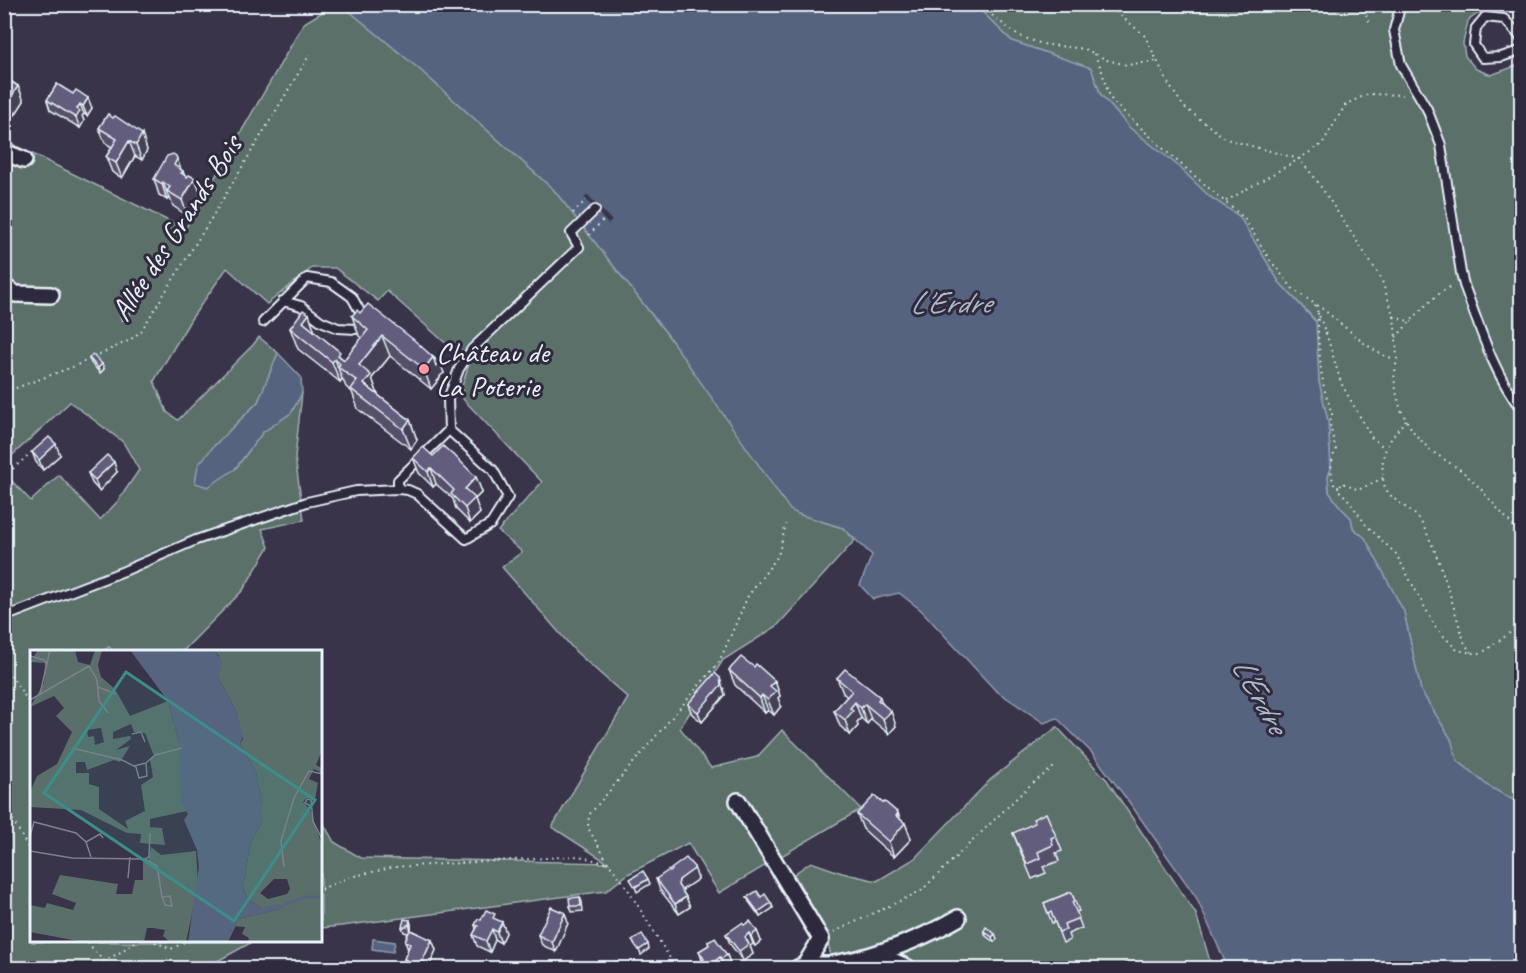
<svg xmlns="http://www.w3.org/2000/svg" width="1526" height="973" font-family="Caveat,sans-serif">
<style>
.green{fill:#5a6f69;stroke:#a1b0b0;stroke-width:1.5}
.water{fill:#57647f;stroke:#919caf;stroke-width:1.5}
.pier{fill:#393449}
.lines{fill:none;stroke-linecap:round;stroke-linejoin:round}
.service-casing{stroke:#e8f1f8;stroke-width:12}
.minor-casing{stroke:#e8f1f8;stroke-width:20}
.path{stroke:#e8f1f8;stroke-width:2;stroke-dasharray:1.5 4.5;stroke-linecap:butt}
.service{stroke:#2f2a3d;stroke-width:8}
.minor{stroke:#2f2a3d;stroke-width:15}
.wall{fill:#54506a;stroke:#e8f1f8;stroke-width:1.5}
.shaded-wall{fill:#454156;stroke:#e8f1f8;stroke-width:1.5}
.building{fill:#625d7b;stroke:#e8f1f8;stroke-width:1.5}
.poi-dot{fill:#ff9aa2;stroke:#2f2a3d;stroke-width:2}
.labels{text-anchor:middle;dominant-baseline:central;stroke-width:6;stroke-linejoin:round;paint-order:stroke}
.street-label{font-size:30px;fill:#e8f1f8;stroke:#2f2a3d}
.poi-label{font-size:30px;fill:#e8f1f8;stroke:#2f2a3d;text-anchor:start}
.water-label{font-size:32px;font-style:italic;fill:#aeb9c8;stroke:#2f2a3d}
.inset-river{fill:none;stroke:#57647f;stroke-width:3}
.inset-road{fill:none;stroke:#7f808f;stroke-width:1.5}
.view{fill:#3a8f8a;fill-opacity:0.15;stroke:#3a8f8a;stroke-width:3}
.inset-edge{fill:none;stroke:#e8f1f8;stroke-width:3}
</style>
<rect width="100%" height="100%" fill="#393449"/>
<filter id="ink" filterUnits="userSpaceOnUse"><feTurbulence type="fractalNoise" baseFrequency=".0167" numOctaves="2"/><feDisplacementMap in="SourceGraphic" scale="12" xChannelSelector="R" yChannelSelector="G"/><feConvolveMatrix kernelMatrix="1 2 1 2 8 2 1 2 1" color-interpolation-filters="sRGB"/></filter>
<g filter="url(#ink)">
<g class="green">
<path d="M334,5h8l76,63 136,122 113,144 131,180 45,14 12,12 -78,86 -54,34 -43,68 31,40 46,-11 25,-27 79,79 -142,84 -31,-50 -60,31 -22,17 -265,35 -20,2v-109l13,23 27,16 247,5 -56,-36 76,-129 -52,-46 -74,-85 20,-15 -24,-21 44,-49 -79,-83 -1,-13 7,-22 -82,-73 -9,10 -43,-33h-23l-45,36 -40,-36 -36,51 -37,62 13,31 11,8 75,-75 6,-8 19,16 -20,49 -45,45 22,22 28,-37 28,-19 11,-20 -7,64 9,63 -42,9 7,18 -26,43 -61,62h-68l-5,-5 -7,5h-70v290h220l-47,26h-200v-494l26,27 28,-26 41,45 18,-19 21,-31 -16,-28 -53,-40 -65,60 -1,-322 181,89 119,-206z"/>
<path d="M975,5h513l-20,16 -5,22 2,13 11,13 15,6 27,-10 4,2 -1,734h-6l-27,-15 -31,-26 -6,-21 -30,-48 -17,-79 -39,-74 -12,-10 -2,-10 -11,-11 -11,-15 -1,-16 3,-8 -3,-47 -9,-39 -3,-61 -37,-39 -40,-66 -29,-19 -33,-32 -47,-37 -29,-33 -10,-27 -79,-27z"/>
<path d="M1057,727l50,53 89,134 16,54h-380l-2,-17 -7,-25 -29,-52 17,-12 31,11 35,8 37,-22 76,-79z"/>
</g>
<g class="water">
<path d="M342,5h633l37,36 79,27 10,27 29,33 47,37 33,32 29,19 40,66 37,40 3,60 9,39 3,47 -3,8 1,16 11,15 11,11 2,10 12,10 39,74 17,79 30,48 6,21 31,26 27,15h6v167h-293l-32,-71 -67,-95 -37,-49 -35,-35 -13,5 -49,-33 -74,-80 -22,-17 -26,6 -13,-14 12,-30 -29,-27 -45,-14 -8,-4 -123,-176 -113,-144 -136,-122z"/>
<path d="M278,353l23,24 1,16 -11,20 -28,19 -28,37 -27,18 -13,-4 3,-18 15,-18 45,-45z"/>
<path d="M373,939l22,3 -2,10 -21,-3z"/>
</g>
<path class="pier" d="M588,195l24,26 -4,3 -24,-26z"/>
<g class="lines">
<g class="service-casing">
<g id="service">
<path d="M1401,4l-7,26 7,35 26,44 14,36 20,128 3,12c16,43 29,88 58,125"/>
<path d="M1522,40l-5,-7 -13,-14 -19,-2 -9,11 -2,17 9,13 18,-1 21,-7"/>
<path d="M283,301l18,5 20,15 17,7 18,1"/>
<path d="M263,322l44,-44 24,4 21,15 11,20"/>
<path d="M449,430l-1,-31 11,-30 13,-20 107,-102 -8,-14 24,-23"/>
<path d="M4,617l120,-46 72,-31 111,-38 49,-11 42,-2 10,1 9,4 49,45 25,-15 17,-27 -15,-27 -44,-40 -51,50v9"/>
</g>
</g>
<g class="minor-casing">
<g id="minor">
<path d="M4,152l20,8"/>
<path d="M4,287l12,7 35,1"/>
<path d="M738,801l83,138 -16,26 -7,3"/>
<path d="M858,959c36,-10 69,-23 100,-41"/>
<path d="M805,965h23l30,-6 37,3 13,6"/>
</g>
</g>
<g class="path">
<path d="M978,4l39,31 25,9 43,5 22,11 20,5 30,-4"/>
<path d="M1007,4l10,5 14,-5"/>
<path d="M1107,4l38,32 24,49 15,22 42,32 73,20 16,19 66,100 13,39 2,20 1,22 -3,19 3,18 4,14 5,10 9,14 15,16 32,21 17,16 34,39 9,2"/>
<path d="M1361,4l10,21"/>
<path d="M990,13l9,-9"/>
<path d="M1094,54l7,14 6,21 5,12 57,53 75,64 26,42 24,30 30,20 40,33 18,12 13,4"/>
<path d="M1226,201l73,-42 23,-15 24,-40 22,-10 39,1"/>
<path d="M573,213l13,-13"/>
<path d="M589,235l15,-16"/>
<path d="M1315,305l12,31 14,47 31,55 13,10"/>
<path d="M1318,313v22l3,35 3,18 8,26 -2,11 6,25c-6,11 -6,25 -1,37h6"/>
<path d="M1394,317l18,5"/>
<path d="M1396,337c14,-14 41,-48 58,-51"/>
<path d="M4,390l12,-2 59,-22 55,-26 11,-9 73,-117 96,-160"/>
<path d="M1406,420c-14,16 -26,31 -23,53 0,4 0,10 2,14 7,16 28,21 36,35 21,38 31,82 44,122l7,9"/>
<path d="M4,477l31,-28"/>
<path d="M1383,478l-25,12 -9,-5 -8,-2 -1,9 7,6 19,27 30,29 40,74 21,22 15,3h10l40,-29"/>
<path d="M4,665l28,42"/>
<path d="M4,804l28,51"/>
<path d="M321,889l29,-12 45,-10 184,-11 30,8"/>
<path d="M834,932l87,-41 107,-104 26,-20"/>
<path d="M88,942l7,10 9,9 15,-8 16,-11"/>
<path d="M155,942l16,7 14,-7"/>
<path d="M676,968l-52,-85 -15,-19 -21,-36 1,-13 130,-153 29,-66 30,-40 8,-32"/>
</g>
<use href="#service" class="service"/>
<use href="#minor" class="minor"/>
</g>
<g class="wall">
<path d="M4,77l14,9 6,15 -9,14 -7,-5 -4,6z"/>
<path d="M57,84l35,24 -5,8 -3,-2 -2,2 2,5 -4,7 -30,-18 -3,-10z"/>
<path d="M108,114l39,36 -5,10 -7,-4 -13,22 -10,-6 -6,-15 6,-10 -7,-4 -6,-15z"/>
<path d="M181,170l3,5 17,19 -13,22 -15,-10 -3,-8h-1l-2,2 -8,-5 -5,-16z"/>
<path d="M131,308l-3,13 -6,-1 -2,-6z"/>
<path d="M309,314l6,19 29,27 17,-22 -2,-2 -7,-20 92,57 -4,3v2l-9,11 -41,-33 -18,22 6,17 32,25 7,20 -6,9 -53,-40 -6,-17 -6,-5 -3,-7 -1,-1 -2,3 -42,-33 -8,-21z"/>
<path d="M89,358l13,6 2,5 -4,4 -9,-10z"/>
<path d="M32,452l28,3 -17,15 -7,-8z"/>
<path d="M433,456l43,21 6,15 -7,7 5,14 -10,10 -14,-14 -3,-10 -17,-15 -3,3 -14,-14 -6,-15z"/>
<path d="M117,472l-18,19 -7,-8 -4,-10z"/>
<path d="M754,667l21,14 5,15 -2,2 3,8 -7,9 -6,-5 -3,3 -30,-28 -6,-15z"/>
<path d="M837,678l43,19 2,6 14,23 -7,8 -18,-15 -4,5 -6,-6 -4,4 1,4 -8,9 -10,-9 -6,-15 13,-14 -4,-4z"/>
<path d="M724,688l1,7 -23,27 -10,-8 -4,-10z"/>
<path d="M883,803l15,10 2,6 5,4 6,16 -17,18 -31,-28 -6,-15z"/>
<path d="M1013,833l43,3 6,15 -6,2 3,8 -16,6 3,6 -14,6z"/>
<path d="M698,877v2l-16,11 4,7 4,10 -11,7 -19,-24 -4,-11z"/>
<path d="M1071,892l8,19 -3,1 6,16 -14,6 2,6 -7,3 -8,-21 -3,1 -8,-20z"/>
<path d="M580,897l2,5 1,9 -11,1 -2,-6z"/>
<path d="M747,897h14l10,6 2,5 -13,9 -11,-15z"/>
<path d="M410,920l1,5v5l21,10 4,10 -8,19h-20l-4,-10 4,-9 -3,-9 3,-8 -4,-1 -2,-5z"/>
<path d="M481,920h16l5,2 4,11 -5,10 -6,-3 -5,12 -13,-6 -4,-11 3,-6 -1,-4z"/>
<path d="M568,923l-12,29 -14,-7 -4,-10z"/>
<path d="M744,925l13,6 4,10 -6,5 -2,-2 -3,2 3,8 -10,7 -13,-17 -4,-10z"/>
<path d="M984,931l11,3 2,5 -3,3 -8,-6z"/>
<path d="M708,942l19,13 4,11 -5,3h-2v-2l-2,2h-21l-2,-7 3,-2 -3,-9 10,-6z"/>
</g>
<g class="shaded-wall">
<path d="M18,86l6,15 -9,14 -5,-16z"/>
<path d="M88,98l4,10 -5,8 -4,-10z"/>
<path d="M4,100l4,10 -3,6 -1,-2z"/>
<path d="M80,104l4,10 -2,2 2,5 -4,7 -4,-10 1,-9z"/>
<path d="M142,134l5,16 -5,10 -6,-15z"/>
<path d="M129,141l6,15 -13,22 -6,-15z"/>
<path d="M177,159l5,13 1,-1 5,15 -14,-21z"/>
<path d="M195,178l6,16 -13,22 -6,-16z"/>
<path d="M163,182l6,16 -2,2 -5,-16z"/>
<path d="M129,303l2,5 -3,13 -2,-5z"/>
<path d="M309,314l7,21 -13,-13z"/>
<path d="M382,336l8,20 -18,22 6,17 -14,-11 -5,-19z"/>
<path d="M433,357l7,6 4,10 -4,3v2l-9,11 -7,-20z"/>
<path d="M335,359l7,20 -2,3 -8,-20z"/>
<path d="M102,364l2,5 -4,4 -2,-5z"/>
<path d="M410,420l7,20 -6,9 -8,-20z"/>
<path d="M56,444l4,11 -17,15 -4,-10z"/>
<path d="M114,462l3,10 -18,19 -4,-11z"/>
<path d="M431,468l5,16 -3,3 -5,-15z"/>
<path d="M476,477l6,15 -7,7 5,14 -10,10 -5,-15v-19z"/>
<path d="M720,678l5,17 -23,27 -4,-10z"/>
<path d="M775,681l5,15 -2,2 3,8 -7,9 -6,-15 2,-14z"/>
<path d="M762,695l6,15 -3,3 -5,-15z"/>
<path d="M855,702l6,16 -4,4 1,4 -8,9 -5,-15 5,-12z"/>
<path d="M865,704l6,15 -4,5 -6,-16z"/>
<path d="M891,711l5,15 -7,8 -6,-15z"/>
<path d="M898,813l4,13 3,-3 6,16 -17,18 -5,-15z"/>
<path d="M694,867l4,12 -16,11v5l-4,-10 1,-5z"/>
<path d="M648,879l2,5 -13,8 -2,-5z"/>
<path d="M686,897l4,10 -11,7 -4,-10z"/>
<path d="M771,903l2,5 -13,9 -2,-5z"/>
<path d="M565,913l3,10 -12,29 -4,-10z"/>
<path d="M410,920l1,5v5l-2,-5z"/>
<path d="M502,922l4,11 -5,10 -4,-11z"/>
<path d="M492,929l3,11 -5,12 -4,-11z"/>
<path d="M757,931l4,10 -6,5 -4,-10z"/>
<path d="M749,933l4,11 -3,2 3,8 -10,7 -4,-10 6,-14z"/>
<path d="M995,934l2,5 -3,3 -2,-5z"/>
<path d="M432,940l4,10 -8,19h-7l-1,-3z"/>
<path d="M648,944l1,5 -8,6 -2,-5z"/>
<path d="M727,955l4,11 -5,3h-1l-4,-10z"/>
<path d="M720,957l4,10 -2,2h-16z"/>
</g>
<g class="building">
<path d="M4,77l14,9 -8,13 -6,-3z"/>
<path d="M57,84l16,10 3,-4 12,8 -5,8 -3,-2 -3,5 3,2 -4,7 -29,-18z"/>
<path d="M108,114l5,4 2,-2 27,18 -6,11 -7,-4 -13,22 -10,-6 11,-18 -18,-11z"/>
<path d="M173,154l3,2 1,3 -3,6 9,6 -2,2 6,4 2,-2 6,3 -13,22 -15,-9 3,-4 -7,-5 -1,2 -8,-5 13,-23z"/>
<path d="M123,302l6,1 -3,13 -6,-2z"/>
<path d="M368,304l46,36 19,17 -9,12 -42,-33 -23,29 12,10 -7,9 46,36 -7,9 -52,-40 6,-8 -19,-14 2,-3 -5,-5 -3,3 -42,-34 13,-18 6,4 -6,8 37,30 -2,3 6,5 24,-30 -16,-14 5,-6 3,3z"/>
<path d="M428,353l12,10 -4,3 -3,-9z"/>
<path d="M93,355l9,9 -4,4 -9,-10z"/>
<path d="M49,437l7,7 -17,16 -7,-8z"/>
<path d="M443,446l10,9h1l22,22 -11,12 10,9 -10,10 -14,-14 3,-4 -23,-22 -3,4 -15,-14 10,-11 10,9z"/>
<path d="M107,455l7,7 -19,18 -7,-7z"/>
<path d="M741,657l13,10 2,-3 19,17 -5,5 6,5 -8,9 -6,-5 -2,3 -31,-28z"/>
<path d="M845,669l35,28 -2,3 13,11 -8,8 -18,-15 -4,4 -6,-6 -5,6 3,3 -8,9 -11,-9 18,-20 -15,-13z"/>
<path d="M715,673l5,5 1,7 -23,27 -10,-8z"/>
<path d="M874,796l9,7 2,-1 13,11 -2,3 9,7 -16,19 -32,-28z"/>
<path d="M1046,813l10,23 -5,2 2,7 -15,7 2,6 -13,6 -14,-31 22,-10 -2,-4z"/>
<path d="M686,858l8,9v2l-15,11 -1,5 8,12 -11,7 -19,-25 13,-9 1,2 2,-2 -1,-1z"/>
<path d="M643,871l5,8 -13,8 -5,-8z"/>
<path d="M757,891l4,6 4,-3 6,9 -13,9 -11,-15z"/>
<path d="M1071,892l4,9 -3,1 7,16 -15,6 2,6 -7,2 -8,-20 -3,1 -4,-10z"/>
<path d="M580,897l1,9h-11l-1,-8z"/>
<path d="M551,907l14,6 -13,29 -14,-7z"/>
<path d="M486,910l9,4 -2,4 9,4 -5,10 -5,-3 -6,12 -13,-6 5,-9 -3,-1 3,-6 3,1z"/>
<path d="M404,919l6,1 -1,5h-2v2h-5z"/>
<path d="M750,921l7,10 -6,5 -2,-3 -4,4 4,7 -10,7 -13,-17 16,-11 2,2z"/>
<path d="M986,927l9,7 -3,3 -8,-6z"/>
<path d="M410,930l22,10 -12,26 -16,-7 6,-15 -5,-3z"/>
<path d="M642,934l6,10 -9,6 -7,-9z"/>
<path d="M715,938l12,17 -6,4 -1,-2 -14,12h-3l-4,-7 5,-3 -5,-8 10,-6 -1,-3z"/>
<path d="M616,961l11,8h-16z"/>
<path d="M1126,963l3,6h-14z"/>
</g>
</g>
<circle class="poi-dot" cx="424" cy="369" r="6"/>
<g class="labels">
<g class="street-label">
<text transform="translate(176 228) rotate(-57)">Allée des Grands Bois</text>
</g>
<g class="poi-label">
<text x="436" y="352">Château de<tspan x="436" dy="34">La Poterie</tspan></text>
</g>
<g class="water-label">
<text x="950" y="302">L'Erdre</text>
<text transform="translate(1260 695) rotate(61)">L'Erdre</text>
</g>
</g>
<g transform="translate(30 650)">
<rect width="292" height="292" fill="#393449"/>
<path d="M8,0h37l3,12 12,3 5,-15h7l-4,15 3,12 14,12 15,27 38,-15 11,41 8,69 -37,8v8l12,1 3,17 -25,-2 1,-9 -14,-1 -46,-23 -51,-3v-15l7,-16 20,-12 15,-32 -16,-16 8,-8 -10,-12 -24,11 14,-24 1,-20 -15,-1zM101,74l3,8 11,1 9,23 -4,4 3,17 -12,8 4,26 -20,10 3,8 -29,-20v-22l-10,-3v-11h-13v-11h9l2,8 27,-10 6,2 10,-16 -14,4 15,-11 -1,-3 -17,3v-7zM71,78l3,14 -9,3 -1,-9 -6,1 -1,-7zM184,0h108v101l-6,14 6,3v5l-8,-4 -5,10 9,4 -3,16 -9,-1 -3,4 7,7 12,36v97h-74l1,-4 -7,-4 3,-7 -12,-1 6,-7 41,-10 -19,-1 -14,-10 -4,-10 7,-44 12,-22v-19l-6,-31 -16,-28 3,-5 -7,-28 -18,-34 1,-21zM244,229h13l3,10 -3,5 -19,5 -8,-6zM121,197l10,8 35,-4 2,35 -12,56h-16l-7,-6 2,-6 -12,-2h-6l-3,14h-61l-53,-10v-27l15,3 2,-5 26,7 3,-7 -24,-9 8,-19 58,9 -2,10h16l3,-14h8v-18h5z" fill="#5a6f69" fill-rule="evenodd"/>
<path d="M100,0h84l8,11 -4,16 18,34 7,25 -3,8 16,28 6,31v19l-12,22 -7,45 4,9 14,10 17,-4 3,5 -42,10 -11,23h-40l11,-76 -2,-16 -13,-30 4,-6 -7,-12 -2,-60 -11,-41z" fill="#57647f"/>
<path class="inset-river" d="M250,257l24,-10h19"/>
<path class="inset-road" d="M0,6l14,4 3,5M59,16l8,14 2,21 9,12M68,37l18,7M10,44l10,-44M0,50l59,-34M102,84l9,-2 4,10M42,98l50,12 14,7 3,11 8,-2 -1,-13 -12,3M116,113l9,-8 27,-7M281,156l-6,-3 2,-4 4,1 2,21 10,20M0,186l4,-14 42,11 10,9 5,15M56,192l14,-8 3,4M0,201l42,7 73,1 4,-2 1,-24M115,209l12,7 5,31 3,8 7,1 -2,-10 -8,1M254,217l-3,-26 13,-43 15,-27 14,3M98,228l2,-21"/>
<path class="view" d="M96,22l189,128 -81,121 -190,-128z"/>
<rect width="292" height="292" class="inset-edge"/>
</g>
<rect width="1526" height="973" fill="none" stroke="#2f2a3d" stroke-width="24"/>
<rect x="12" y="12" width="1502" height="949" fill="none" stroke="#e8f1f8" stroke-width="2" filter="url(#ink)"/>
</svg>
